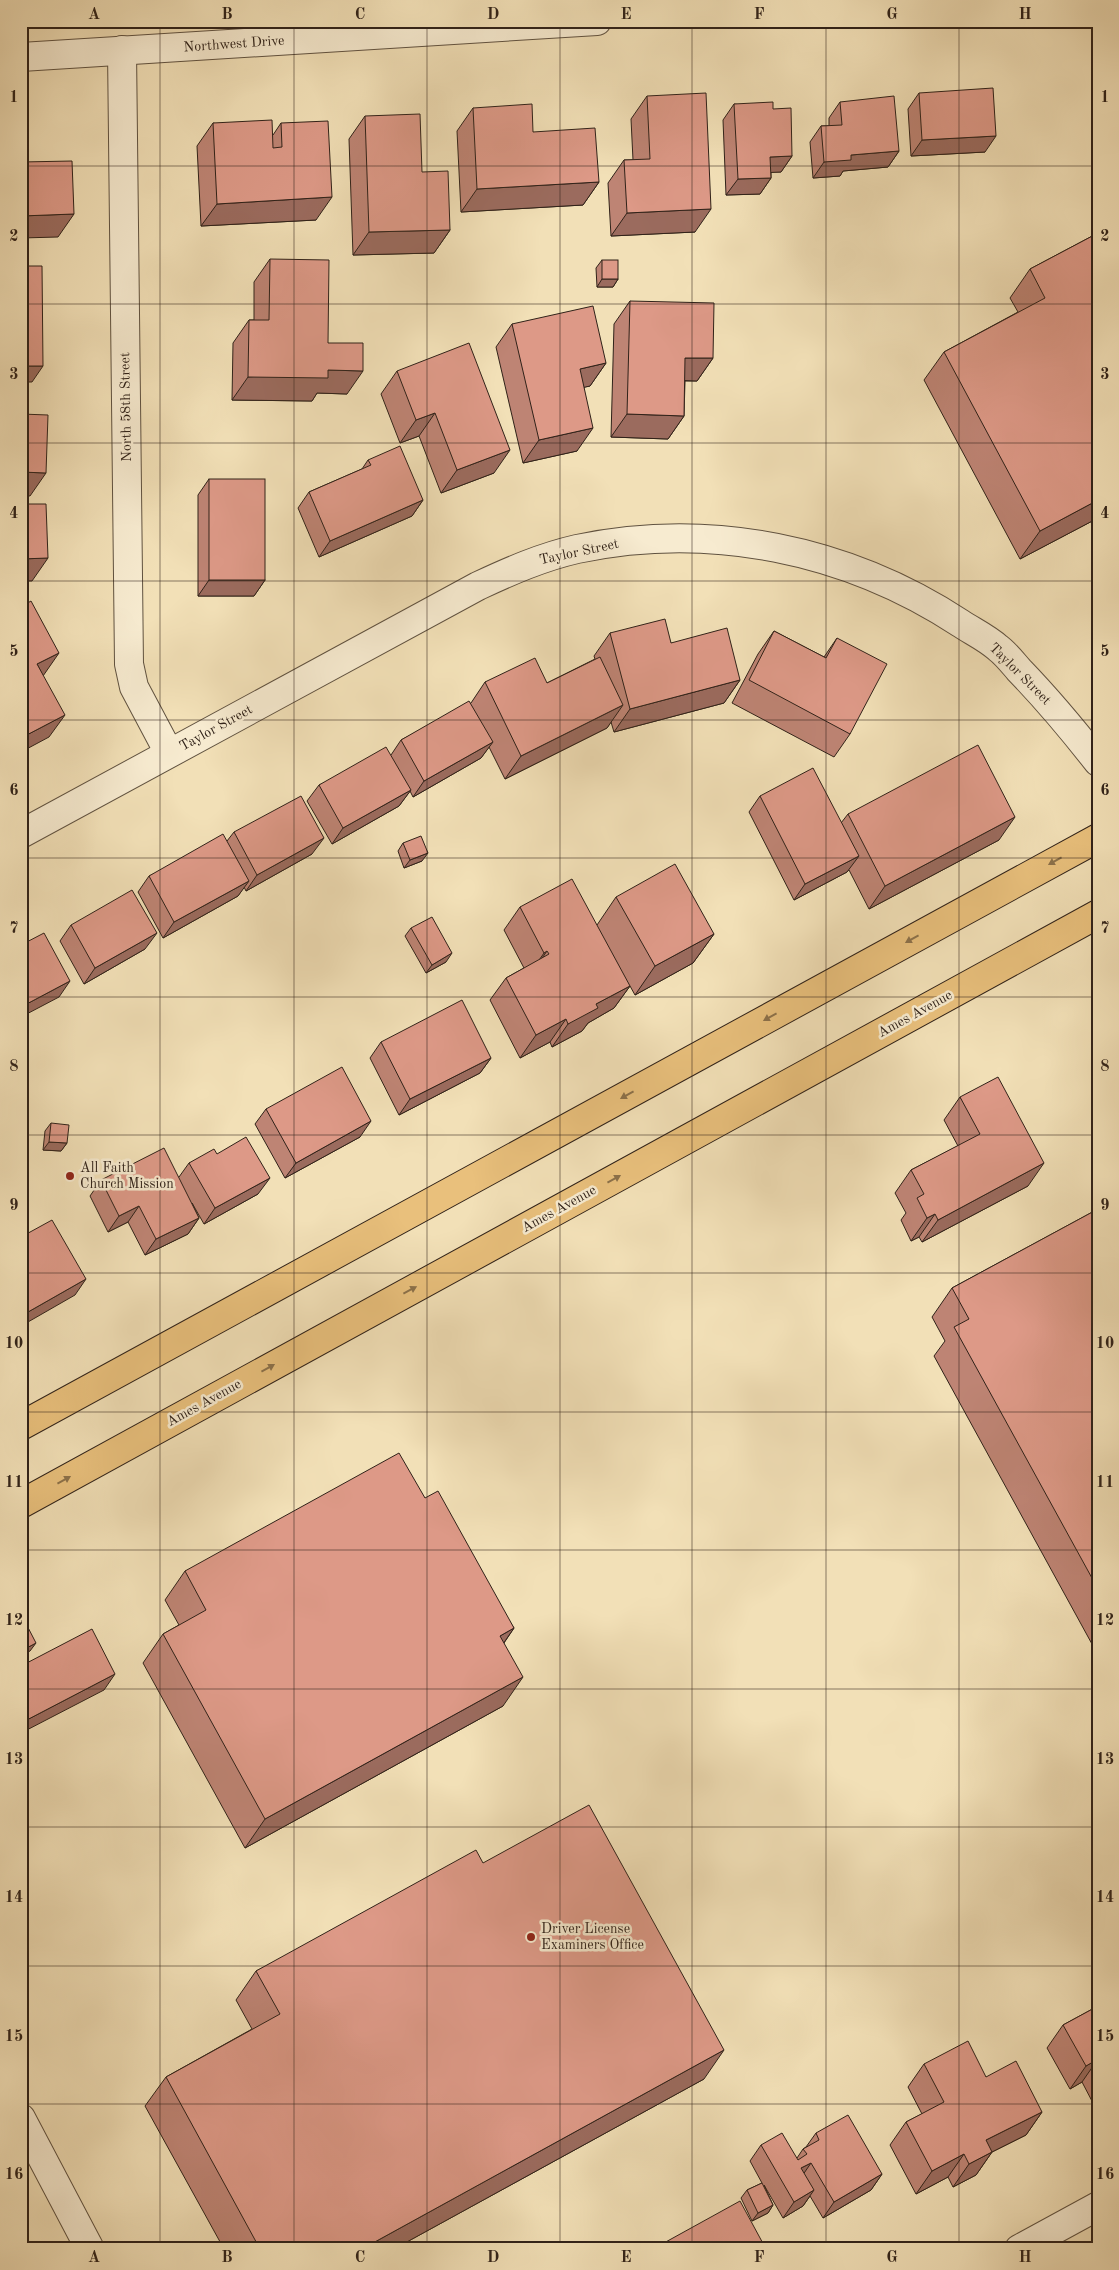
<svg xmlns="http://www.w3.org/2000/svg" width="1119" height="2270" font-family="'Old Standard TT',serif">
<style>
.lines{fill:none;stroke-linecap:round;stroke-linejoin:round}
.minor-casing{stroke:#605240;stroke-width:30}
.primary-casing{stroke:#302219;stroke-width:30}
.minor{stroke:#f7ebd0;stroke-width:28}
.primary{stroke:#e9c07c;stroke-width:28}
.wall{fill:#be8474;stroke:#302219}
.shaded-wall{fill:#9b6b5e;stroke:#302219}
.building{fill:#dd9987;stroke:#302219}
.oneway{fill:#8c714a}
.grid{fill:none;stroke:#302219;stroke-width:1;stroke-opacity:0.55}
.poi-dot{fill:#8f2418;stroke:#f7ebd0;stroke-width:2}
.labels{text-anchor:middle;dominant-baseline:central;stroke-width:5;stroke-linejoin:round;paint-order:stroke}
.street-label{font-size:14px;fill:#302219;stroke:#f7ebd0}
.poi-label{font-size:14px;fill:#302219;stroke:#f7ebd0;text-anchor:start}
.neatline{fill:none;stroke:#302219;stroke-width:2}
.grid-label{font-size:16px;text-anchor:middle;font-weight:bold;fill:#302219}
</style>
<rect width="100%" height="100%" fill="#f2e0b7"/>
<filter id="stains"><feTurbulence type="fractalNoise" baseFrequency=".004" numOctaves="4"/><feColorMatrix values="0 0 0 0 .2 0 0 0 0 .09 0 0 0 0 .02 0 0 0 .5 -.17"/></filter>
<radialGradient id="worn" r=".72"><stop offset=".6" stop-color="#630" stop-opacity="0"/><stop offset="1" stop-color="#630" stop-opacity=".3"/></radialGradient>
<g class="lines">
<g class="minor-casing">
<g id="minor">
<path d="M122,50l7,614 5,23 35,66"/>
<path d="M21,57l576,-36"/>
<path d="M21,834l457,-248c32,-15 64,-29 99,-37 133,-28 270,0 383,74 12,8 27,15 38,25 8,6 14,14 21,22 28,29 54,60 79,92"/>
<path d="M21,2118l69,131"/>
<path d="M1019,2249l79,-43"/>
</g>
</g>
<g class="primary-casing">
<g id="primary">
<path d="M21,1426l1077,-588"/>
<path d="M21,1504l1077,-590"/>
</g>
</g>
<use href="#minor" class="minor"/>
<use href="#primary" class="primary"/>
</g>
<g class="wall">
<path d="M919,93l66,59 -74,4 -3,-47z"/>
<path d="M647,96l48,136 -84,4 -3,-53 16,-23h9l-2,-41z"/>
<path d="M840,102l59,49 -11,16 -45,4 -3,5 -27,2 -3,-36 11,-16h8v-8z"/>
<path d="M734,104l39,5 19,47 -11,16h-10v6l-11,16 -34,1 -3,-75z"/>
<path d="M473,108l60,24 66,50 -16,23 -122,7 -4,-81z"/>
<path d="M365,116l57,56 28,58 -16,23 -81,2 -4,-116z"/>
<path d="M213,123l60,12 8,-12 35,97 -115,6 -4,-80z"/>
<path d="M1098,233v285l-78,41 -96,-179 20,-28 74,-40 -8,-14 20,-29z"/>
<path d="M270,259l58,84 19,51 -30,-1 -5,8 -80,-1 1,-57 16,-23h5v-38z"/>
<path d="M602,260l16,19 -5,8h-16l-1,-19z"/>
<path d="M630,301l83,57 -16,23h-12l-1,35 -16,23 -57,-2 3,-113z"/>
<path d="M512,324l94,39 -16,23 -6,1 -7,64 -54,12 -27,-116z"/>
<path d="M397,371l97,102 -53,20 -22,-57 -19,7 -19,-49z"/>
<path d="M368,460l55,40 -11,16 -93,41 -21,-49 11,-16 53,-23z"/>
<path d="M209,479l56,101 -11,16h-56v-101z"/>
<path d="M774,631l50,26 13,-19 13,96 -16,23 -102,-54 26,-49z"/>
<path d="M610,633l61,10 69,37 -16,23 -110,29 -3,-10 -4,6 -102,51 -16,-32 -8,11 -68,39 -3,-6 -11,15 -67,38 -25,-43 12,-16 72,-30 10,-15 70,-37 14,-21 62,1 48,-24 -1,-3z"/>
<path d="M760,796l81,27 7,-9 151,26 -130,69 -20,-39 -2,2 -53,28 -45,-88z"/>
<path d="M234,832l78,22 -66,37 -2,-4 -6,9 -75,42 -25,-46 11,-16 78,-35z"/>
<path d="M403,843l19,18 -18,7 -6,-17z"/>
<path d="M616,897l98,37 -21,29 -58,32 -5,-9 -16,22 -26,15 -6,8 -30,16 -2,-5 -30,16 -30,-58 16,-22 18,-10 -20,-38 16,-23 77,18z"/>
<path d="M71,925l74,24 -61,35 -24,-43z"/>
<path d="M411,928l35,34 -20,11 -21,-37z"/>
<path d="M381,1042l110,16 -11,15 -81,42 -29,-57z"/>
<path d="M960,1097l68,89 -106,56 -3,-5 -8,4 -10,-21 5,-7 -11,-20 16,-23 47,-24 -14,-26z"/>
<path d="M266,1109l94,28 -75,41 -30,-54z"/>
<path d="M51,1123l16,20 -6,8 -18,-1 2,-19z"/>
<path d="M217,1154l41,40 -54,30 -12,-21 7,15 -11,16 -43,21 -17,-33 -20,10 -18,-36 11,-16 78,-3 10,-14z"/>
<path d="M1098,1209v446l-164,-299 11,-15 -13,-24 20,-29z"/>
<path d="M425,1498l89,130 -10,15 -1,63 -258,142 -102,-185 20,-29 16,-9 -14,-25 20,-29z"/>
<path d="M483,1863l221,216 -310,170h-170l-79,-143 21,-29 86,-48 -16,-29 20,-29z"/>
<path d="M1098,2006v94l-5,3 -11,-21 -12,7 -23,-41 16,-23z"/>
<path d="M924,2064l62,13 56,35 -16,23 -34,17 -16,23 -23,12 -5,-10 -32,17 -26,-49 16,-23 16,-8 -14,-27z"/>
<path d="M816,2133l66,41 -11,16 -48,28 -13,-22 -7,10 -20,12 -19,-33 9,20 -5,8 -16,8 -11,-23 6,-8 15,-7 -12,-22 11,-16 36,13 6,-9 3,-2z"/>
</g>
<g class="shaded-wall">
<path d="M996,136l-11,16 -74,4 11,-16z"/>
<path d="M899,151l-11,16 -45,4 -3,5 -27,2 11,-16 27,-7z"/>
<path d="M792,156l-11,16 -22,1 11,-16z"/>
<path d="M771,178l-11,16 -34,1 12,-16z"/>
<path d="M599,182l-16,23 -122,7 16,-23z"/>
<path d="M332,197l-16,23 -115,6 16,-22z"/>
<path d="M711,209l-16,23 -84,4 16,-23z"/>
<path d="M74,214l-16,23 -37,1v-22z"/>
<path d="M450,230l-16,23 -81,2 16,-23z"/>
<path d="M602,279h16l-5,8h-16z"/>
<path d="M685,358h28l-16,23 -28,-1z"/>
<path d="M606,363l-16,23 -26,6 16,-23z"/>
<path d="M21,366h22l-11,16h-11z"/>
<path d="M328,370l35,1 -16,23 -30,-1 -5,8 -80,-1 16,-23z"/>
<path d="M435,413l-16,23 -19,7 16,-23z"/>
<path d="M627,414l57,2 -16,23 -57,-2z"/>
<path d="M593,428l-16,23 -54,12 16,-23z"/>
<path d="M510,450l-16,23 -53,20 16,-23z"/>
<path d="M21,472l25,1 -16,23 -9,-1z"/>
<path d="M423,500l-11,16 -93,41 11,-16z"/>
<path d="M1098,500v18l-78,41 20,-28z"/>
<path d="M48,558l-16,23h-11v-22z"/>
<path d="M209,580h56l-11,16h-56z"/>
<path d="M59,653l-16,23 -6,-12z"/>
<path d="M740,680l-16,23 -110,29 16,-23z"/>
<path d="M623,705l-16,23 -102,51 16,-23z"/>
<path d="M65,715l-16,22 -28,15v-14z"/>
<path d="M493,742l-12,16 -68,39 11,-16z"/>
<path d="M411,790l-12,16 -67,38 11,-16z"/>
<path d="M1015,817l-16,23 -130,69 16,-23z"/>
<path d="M324,838l-12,16 -66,37 11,-16z"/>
<path d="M428,853l-6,8 -18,7 6,-8z"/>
<path d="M859,856l-12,16 -53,28 11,-16z"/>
<path d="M249,881l-11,15 -75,42 11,-16z"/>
<path d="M157,933l-12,16 -61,35 11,-16z"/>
<path d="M714,934l-21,29 -58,32 20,-29z"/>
<path d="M547,951l-16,23 -3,2 16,-23z"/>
<path d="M452,953l-6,9 -20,11 6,-8z"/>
<path d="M70,981l-11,16 -38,20v-10z"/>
<path d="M630,986l-16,22 -26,15 -6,8 -30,16 16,-23 28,-20z"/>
<path d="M566,1019l-16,23 -30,16 16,-23z"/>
<path d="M491,1058l-11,15 -81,42 11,-16z"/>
<path d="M371,1121l-11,16 -75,41 11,-15z"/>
<path d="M49,1142l18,1 -6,8 -18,-1z"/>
<path d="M1044,1163l-16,23 -106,56 16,-22z"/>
<path d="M270,1178l-12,16 -54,30 11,-16z"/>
<path d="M27,1182l-6,8v-5z"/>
<path d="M139,1206l-11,16 -20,10 11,-16z"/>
<path d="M935,1214l-16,23 -8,4 16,-23z"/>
<path d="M199,1218l-11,16 -43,21 11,-16z"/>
<path d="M86,1279l-11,16 -54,31v-10z"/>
<path d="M514,1628l-20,29 6,-21z"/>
<path d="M36,1643l-6,8 -9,5v-5z"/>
<path d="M115,1674l-11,16 -83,43v-10z"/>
<path d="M523,1677l-20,29 -258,142 20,-29z"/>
<path d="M724,2050l-20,29 -310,170h-32z"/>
<path d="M1098,2059l-16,23 -12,7 16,-23z"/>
<path d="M1098,2096v4l-5,3z"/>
<path d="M1042,2112l-16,23 -56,28 16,-23z"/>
<path d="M992,2152l-16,23 -23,12 16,-23z"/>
<path d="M964,2154l-16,23 -32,17 16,-23z"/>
<path d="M811,2163l-11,16 1,-11z"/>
<path d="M882,2174l-11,16 -48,28 11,-16z"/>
<path d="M814,2190l-11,16 -20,12 11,-16z"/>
<path d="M773,2205l-5,8 -16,8 6,-8z"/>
</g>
<g class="building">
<path d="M993,88l3,48 -74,4 -3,-47z"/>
<path d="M706,93l5,116 -84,4 -3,-53 26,-1 -3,-63z"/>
<path d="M894,96l5,55 -48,4v5l-27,2 -3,-36 21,-1 -2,-23z"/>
<path d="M773,102v7l18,-1 1,48 -22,1 1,21 -33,1 -4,-75z"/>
<path d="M532,104l1,28 62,-4 4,54 -122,7 -4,-81z"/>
<path d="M420,114l2,58 26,-1 2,59 -81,2 -4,-116z"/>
<path d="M272,120l1,28 9,-1 -1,-24 47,-2 4,76 -115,7 -4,-81z"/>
<path d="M72,161l2,53 -53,2v-54z"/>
<path d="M1098,233v267l-58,31 -96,-179 101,-54 -15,-29z"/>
<path d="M270,259l59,1 -1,83h35v28l-35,-1v8l-80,-1 1,-57h20z"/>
<rect x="602" y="260" width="16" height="19"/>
<path d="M21,266h21l1,100h-22z"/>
<path d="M630,301l84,2 -1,55h-28l-1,58 -57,-2z"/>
<path d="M593,306l13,57 -26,6 13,59 -54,12 -27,-116z"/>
<path d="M469,343l41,107 -53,20 -22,-57 -19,7 -19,-49z"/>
<path d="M21,414l27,1 -2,58 -25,-1z"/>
<path d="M400,446l23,54 -93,41 -21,-49 62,-27 -3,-5z"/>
<rect x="209" y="479" width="56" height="101"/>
<path d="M21,504h25l2,54 -27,1z"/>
<path d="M31,601l28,52 -22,11 28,51 -44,23v-131z"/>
<path d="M665,619l6,24 56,-15 13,52 -110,29 -20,-76z"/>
<path d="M774,631l52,27 11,-20 50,26 -37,70 -101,-54z"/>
<path d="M600,657l23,48 -102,51 -36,-74 50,-24 12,25z"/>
<path d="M469,701l24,41 -69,39 -23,-41z"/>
<path d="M978,745l37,72 -130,69 -37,-72z"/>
<path d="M386,747l25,43 -68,38 -24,-43z"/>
<path d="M813,768l46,88 -54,28 -45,-88z"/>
<path d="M301,796l23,42 -67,37 -23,-43z"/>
<path d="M223,834l26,47 -75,41 -25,-46z"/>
<path d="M421,836l7,17 -18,7 -7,-17z"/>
<path d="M675,864l39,70 -59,32 -39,-69z"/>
<path d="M572,879l58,107 -34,18 2,4 -30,16 -2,-5 -30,16 -30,-57 43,-24 -2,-3 -3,2 -24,-46z"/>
<path d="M132,890l25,43 -62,35 -24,-43z"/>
<path d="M432,917l20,36 -20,12 -21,-37z"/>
<path d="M44,933l26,48 -49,26v-62z"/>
<path d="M462,1000l29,58 -81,41 -29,-57z"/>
<path d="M342,1067l29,54 -75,42 -30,-54z"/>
<path d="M998,1077l46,86 -106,57 -3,-6 -8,4 -10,-20 7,-4 -13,-24 69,-36 -20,-37z"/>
<path d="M51,1123l18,2 -2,18 -18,-1z"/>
<path d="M246,1137l24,41 -55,30 -26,-45 25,-14 3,5z"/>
<path d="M164,1148l35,70 -43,21 -17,-33 -20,10 -18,-36z"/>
<path d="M21,1171l6,11 -6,3z"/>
<path d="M1098,1209v380l-144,-262 15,-8 -17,-31z"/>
<path d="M52,1220l34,59 -65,37v-79z"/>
<path d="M399,1453l26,45 13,-7 76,137 -14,8 23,41 -258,142 -102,-185 43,-24 -21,-39z"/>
<path d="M21,1614l15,29 -15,8z"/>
<path d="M92,1629l23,45 -94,49v-57z"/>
<path d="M589,1805l135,245 -362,199h-102l-94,-172 114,-63 -24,-43 220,-121 7,13z"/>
<path d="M1098,2006v53l-12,7 -23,-41z"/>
<path d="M968,2041l18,36 30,-16 26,51 -56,28 6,12 -23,12 -5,-10 -32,17 -26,-49 38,-20 -20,-38z"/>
<path d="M848,2115l34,59 -48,28 -23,-39 -10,5 13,22 -20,12 -33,-57 21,-12 16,27 9,-6 -4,-5 16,-9 -3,-7z"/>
<path d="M762,2183l11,22 -15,8 -11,-23z"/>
<path d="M740,2201l26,48h-113z"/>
</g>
<defs><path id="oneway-solid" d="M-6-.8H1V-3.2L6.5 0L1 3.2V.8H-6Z" transform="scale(1.25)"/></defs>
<g class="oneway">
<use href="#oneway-solid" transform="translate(1055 861) rotate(151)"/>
<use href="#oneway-solid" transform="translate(912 939) rotate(151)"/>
<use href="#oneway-solid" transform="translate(770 1017) rotate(151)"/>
<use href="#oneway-solid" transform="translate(627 1095) rotate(151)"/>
<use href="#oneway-solid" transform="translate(614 1179) rotate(-29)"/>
<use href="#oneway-solid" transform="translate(410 1290) rotate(-28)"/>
<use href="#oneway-solid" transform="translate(268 1368) rotate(-29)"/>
<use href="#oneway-solid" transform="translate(64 1480) rotate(-29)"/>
</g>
<path class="grid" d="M160,21v2228M294,21v2228M427,21v2228M560,21v2228M692,21v2228M826,21v2228M959,21v2228M21,166h1077M21,304h1077M21,443h1077M21,581h1077M21,720h1077M21,858h1077M21,997h1077M21,1135h1077M21,1273h1077M21,1412h1077M21,1550h1077M21,1689h1077M21,1827h1077M21,1966h1077M21,2104h1077"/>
<g class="poi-dot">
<circle cx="70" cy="1176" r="5"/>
<circle cx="531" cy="1937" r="5"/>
</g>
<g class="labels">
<g class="street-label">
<text transform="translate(234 44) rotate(-4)">Northwest Drive</text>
<text transform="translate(126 407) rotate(-91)">North 58th Street</text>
<text transform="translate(579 552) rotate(-12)">Taylor Street</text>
<text transform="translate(1020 674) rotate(45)">Taylor Street</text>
<text transform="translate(216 728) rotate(-29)">Taylor Street</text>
<text transform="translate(915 1014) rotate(-29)">Ames Avenue</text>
<text transform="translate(559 1209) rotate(-29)">Ames Avenue</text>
<text transform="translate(204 1403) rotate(-29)">Ames Avenue</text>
</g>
<g class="poi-label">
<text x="80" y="1168">All Faith<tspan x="80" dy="16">Church Mission</tspan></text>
<text x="541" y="1929">Driver License<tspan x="541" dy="16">Examiners Office</tspan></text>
</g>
</g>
<rect width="1119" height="2270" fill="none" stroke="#f2e0b7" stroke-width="55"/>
<rect x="28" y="28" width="1064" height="2214" class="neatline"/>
<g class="grid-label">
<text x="94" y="19">A</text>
<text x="227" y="19">B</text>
<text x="360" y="19">C</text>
<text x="493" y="19">D</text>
<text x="626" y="19">E</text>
<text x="759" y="19">F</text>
<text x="892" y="19">G</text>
<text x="1025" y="19">H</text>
<text x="14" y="102">1</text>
<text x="1105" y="102">1</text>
<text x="14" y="241">2</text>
<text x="1105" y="241">2</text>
<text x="14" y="379">3</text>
<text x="1105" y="379">3</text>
<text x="14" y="518">4</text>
<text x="1105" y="518">4</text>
<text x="14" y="656">5</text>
<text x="1105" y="656">5</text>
<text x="14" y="795">6</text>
<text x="1105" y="795">6</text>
<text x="14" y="933">7</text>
<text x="1105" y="933">7</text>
<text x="14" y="1071">8</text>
<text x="1105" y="1071">8</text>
<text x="14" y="1210">9</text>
<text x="1105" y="1210">9</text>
<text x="14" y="1348">10</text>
<text x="1105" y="1348">10</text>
<text x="14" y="1487">11</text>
<text x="1105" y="1487">11</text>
<text x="14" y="1625">12</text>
<text x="1105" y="1625">12</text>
<text x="14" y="1764">13</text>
<text x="1105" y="1764">13</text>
<text x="14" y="1902">14</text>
<text x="1105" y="1902">14</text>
<text x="14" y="2041">15</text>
<text x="1105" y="2041">15</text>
<text x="14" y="2179">16</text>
<text x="1105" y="2179">16</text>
<text x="94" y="2262">A</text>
<text x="227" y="2262">B</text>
<text x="360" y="2262">C</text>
<text x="493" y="2262">D</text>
<text x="626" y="2262">E</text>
<text x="759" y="2262">F</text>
<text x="892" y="2262">G</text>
<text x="1025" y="2262">H</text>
</g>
<rect width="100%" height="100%" filter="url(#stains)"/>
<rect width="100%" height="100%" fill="url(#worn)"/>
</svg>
